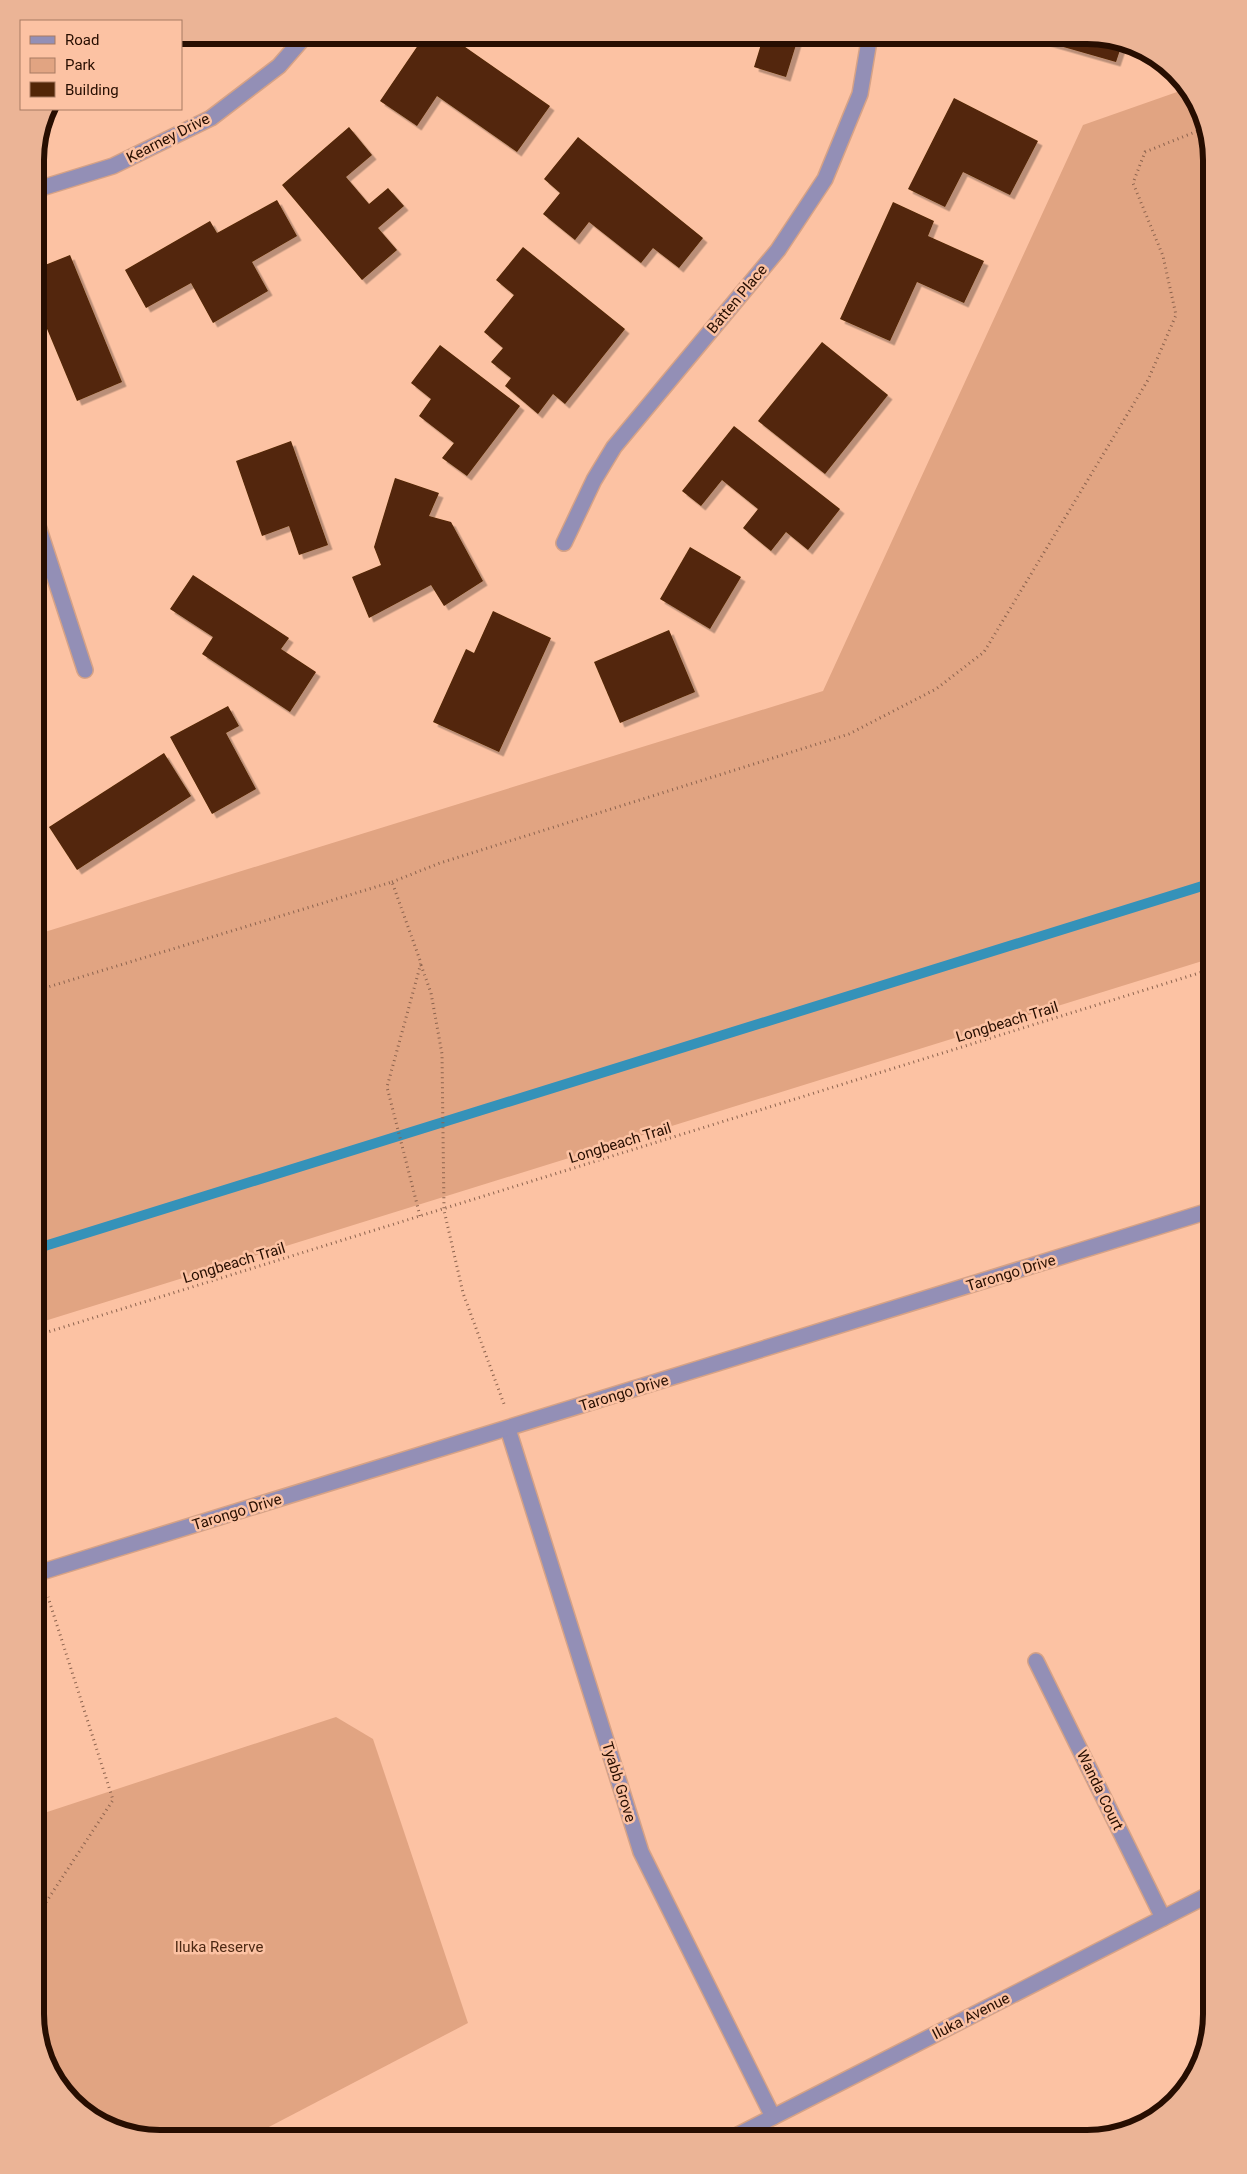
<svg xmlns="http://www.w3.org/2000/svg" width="1247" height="2174" font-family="Roboto,sans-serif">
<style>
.green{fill:#e1a482}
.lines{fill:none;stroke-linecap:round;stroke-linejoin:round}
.stream{stroke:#3592b9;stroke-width:10}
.building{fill:#522607;filter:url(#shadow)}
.minor-casing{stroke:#d6a286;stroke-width:18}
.path{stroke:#8c634e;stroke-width:3;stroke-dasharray:1 4;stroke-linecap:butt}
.minor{stroke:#938fb6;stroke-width:15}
.labels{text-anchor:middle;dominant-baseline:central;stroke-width:5;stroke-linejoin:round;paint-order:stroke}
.street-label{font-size:15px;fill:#270e01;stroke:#fcc2a3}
.park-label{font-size:15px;fill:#4d2913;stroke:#fcc2a3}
.rim{fill:none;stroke:#270e01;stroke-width:6}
</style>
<defs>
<filter id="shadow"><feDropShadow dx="4.5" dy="4.5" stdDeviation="0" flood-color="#0004"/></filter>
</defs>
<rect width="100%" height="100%" fill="#fcc2a3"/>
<g class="green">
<path d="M1174,75l25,30 13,55v798l-1177,366v-389l788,-244 260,-566 94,-33z"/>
<path d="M336,1717l37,22 95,284 -222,116h-94l-62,-21 -42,-49 -13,-55v-198z"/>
</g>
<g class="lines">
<path class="stream" d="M35,1249l1177,-366"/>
</g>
<g class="building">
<path d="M425,35h23l102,71 -33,46 -80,-56 -20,30 -37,-25z"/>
<path d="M745,35h54l-13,42 -32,-10 8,-26z"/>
<path d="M1096,35l26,9 -6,18 -91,-26z"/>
<path d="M954,98l84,43 -28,54 -47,-23 -18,35 -37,-18z"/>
<path d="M349,127l23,28 -26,22 23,27 19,-16 16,18 -26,22 19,22 -35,30 -80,-95z"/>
<path d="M578,137l125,101 -24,30 -26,-20 -12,15 -52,-41 -14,18 -32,-26 17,-21 -16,-14z"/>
<path d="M277,200l20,36 -45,26 16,29 -55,32 -22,-40 -45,25 -21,-38 85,-49 7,12z"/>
<path d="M893,202l41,19 -6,15 56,25 -20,42 -47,-21 -27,59 -50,-22z"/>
<path d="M523,247l102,82 -60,75 -12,-10 -15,20 -33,-28 6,-8 -20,-16 12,-14 -19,-16 30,-37 -18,-15z"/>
<path d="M70,255l52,127 -45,19 -42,-101v-31z"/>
<path d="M822,342l66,53 -63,79 -67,-53z"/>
<path d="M440,345l80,61 -53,70 -25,-18 12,-15 -35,-27 12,-17 -20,-16z"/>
<path d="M734,426l106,83 -32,41 -22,-18 -15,19 -28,-23 15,-19 -36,-29 -21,26 -19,-15z"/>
<path d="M291,441l37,104 -29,10 -10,-29 -27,10 -26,-75z"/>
<path d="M395,478l44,15 -10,23 22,6 32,59 -39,25 -13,-21 -62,33 -17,-41 29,-12 -7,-18z"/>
<path d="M690,547l51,30 -31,52 -50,-30z"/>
<path d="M193,575l96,63 -8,11 35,23 -26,40 -88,-58 11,-17 -43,-28z"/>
<path d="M493,611l58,27 -52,114 -66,-30 33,-73 8,4z"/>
<path d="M669,630l26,62 -75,31 -26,-61z"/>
<path d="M228,706l11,20 -13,7 30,56 -44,25 -42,-77z"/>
<path d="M164,753l27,43 -114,74 -28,-43z"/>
</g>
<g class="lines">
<g class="minor-casing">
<g id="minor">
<path d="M35,190l78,-24 98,-48 68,-52 27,-31"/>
<path d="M35,517l50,153"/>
<path d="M564,543l30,-63 20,-33 164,-197 47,-71 35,-85 10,-59"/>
<path d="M508,1429l133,423 132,265"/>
<path d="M35,1574l1177,-364"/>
<path d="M1036,1661l127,257"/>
<path d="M730,2139l482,-246"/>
</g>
</g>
<g class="path">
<path d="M392,882l48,-19 409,-129 87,-45 48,-37 164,-272 28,-65 -13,-59 -30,-73 12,-31 60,-24"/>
<path d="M421,965l10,28 11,61 2,156 19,83 41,111"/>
<path d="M35,991l357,-109 29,81 -34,124 33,129"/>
<path d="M35,1336l1177,-367"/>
<path d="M35,1919l78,-119 -65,-203"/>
</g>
<use href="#minor" class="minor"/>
</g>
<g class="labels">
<g class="street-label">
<text transform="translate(168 138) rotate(-27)">Kearney Drive</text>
<text transform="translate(737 299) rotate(-50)">Batten Place</text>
<text transform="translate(1007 1022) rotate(-17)">Longbeach Trail</text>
<text transform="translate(620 1143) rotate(-17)">Longbeach Trail</text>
<text transform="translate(234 1263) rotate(-17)">Longbeach Trail</text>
<text transform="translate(1011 1273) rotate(-17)">Tarongo Drive</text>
<text transform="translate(624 1393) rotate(-17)">Tarongo Drive</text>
<text transform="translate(237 1512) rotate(-17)">Tarongo Drive</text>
<text transform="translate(619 1782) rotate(73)">Tyabb Grove</text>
<text transform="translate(1100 1790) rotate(64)">Wanda Court</text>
<text transform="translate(971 2016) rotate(-27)">Iluka Avenue</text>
</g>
<g class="park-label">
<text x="219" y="1947">Iluka Reserve</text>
</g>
</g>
<path d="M0 0H1247V2174H0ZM160 44H1087A116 116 0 0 1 1203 160V2014A116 116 0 0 1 1087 2130H160A116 116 0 0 1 44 2014V160A116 116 0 0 1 160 44Z" fill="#ebb496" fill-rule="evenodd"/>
<path class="rim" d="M160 44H1087A116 116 0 0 1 1203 160V2014A116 116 0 0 1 1087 2130H160A116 116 0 0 1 44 2014V160A116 116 0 0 1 160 44Z"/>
<rect x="20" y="20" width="162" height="90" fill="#fcc2a3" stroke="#a77a62"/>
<rect x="30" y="36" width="25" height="8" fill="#938fb6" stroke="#a77a62"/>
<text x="65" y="45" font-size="15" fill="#270e01">Road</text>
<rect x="30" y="58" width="25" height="15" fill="#e1a482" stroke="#a77a62"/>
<text x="65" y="70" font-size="15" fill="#270e01">Park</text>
<rect x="30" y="82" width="25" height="15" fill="#522607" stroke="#a77a62"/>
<text x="65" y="95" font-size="15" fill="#270e01">Building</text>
</svg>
